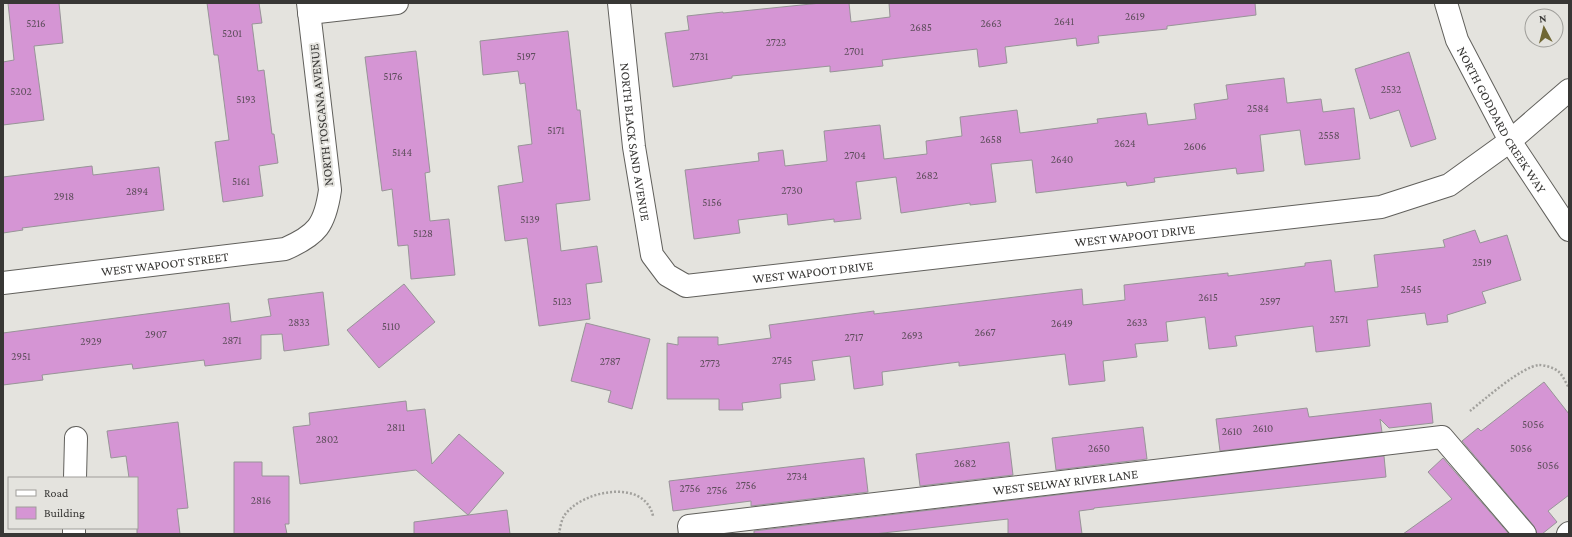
<svg xmlns="http://www.w3.org/2000/svg" width="1572" height="537" font-family="'Crimson Pro',serif">
<style>
.building{fill:#d595d4;stroke:#989498}
.lines{fill:none;stroke-linecap:round;stroke-linejoin:round}
.minor-casing{stroke:#61605c;stroke-width:24}
.path{stroke:#a2a19d;stroke-width:2.5;stroke-dasharray:2 2;stroke-linecap:butt}
.minor{stroke:#fff;stroke-width:22}
.labels{text-anchor:middle;dominant-baseline:central;stroke-width:4;stroke-linejoin:round;paint-order:stroke}
.number-label{font-size:11px;fill:#5f4e5d}
.street-label{font-size:13px;fill:#383735;stroke:#e4e3de}
</style>
<rect width="100%" height="100%" fill="#e4e3de"/>
<g class="building">
<path d="M8,3h51l4,40 -29,3 10,74 -41,5v-63l11,-2z"/>
<path d="M207,3h52l3,20 -10,1 6,47 6,-1 8,64h2l4,29 -19,3 4,30 -40,6 -8,-60 14,-2 -11,-85h-4z"/>
<path d="M821,3h28l2,19 39,-5 -1,-14h366l1,12 -89,11v3l-69,7 1,7 -22,3 -1,-8 -71,9 2,16 -28,4 -2,-18 -95,11 1,6 -53,6v-6l-98,10v2l-59,9 -8,-54 24,-3 -2,-14 36,-4v1z"/>
<path d="M568,31l9,79h3l10,90 -34,4 5,47 36,-5 5,36 -16,2 4,35 -51,7 -12,-88 -22,3 -7,-55 25,-4 -5,-36 14,-2 -7,-61 -5,1 -2,-13 -35,4 -3,-34z"/>
<path d="M416,51l14,121 -5,1 5,48 19,-2 6,56 -44,4 -3,-34 -10,1 -6,-57 -10,2 -17,-134z"/>
<path d="M1409,52l27,87 -25,8 -12,-37 -29,9 -15,-50z"/>
<path d="M1284,78l3,25 34,-4 2,13 31,-4 6,51 -55,6 -5,-35 -40,5 4,36 -27,3 -1,-6 -82,10 1,4 -28,4 -1,-4 -90,11 -4,-33 -41,4 5,38 -26,3v-2l-69,10 -5,-36 -40,5 5,37 -27,3v-3l-46,6 -1,-11 -49,6 2,13 -46,6 -9,-69 74,-9 -1,-8 25,-3 2,16 42,-5 -3,-30 56,-6 4,34 43,-5 -1,-13 36,-5 -2,-19 57,-7 3,23 78,-10 -1,-4 49,-6 2,12 48,-6 -2,-15 34,-5 -2,-14z"/>
<path d="M92,166l1,9 66,-8 5,43 -142,18 1,2 -20,3v-56z"/>
<path d="M1475,230l5,13 27,-8 14,45 -39,12 4,11 -39,12 1,7 -21,3 -2,-12 -58,7 3,26 -54,6 -3,-26 -78,10 2,10 -28,3 -4,-32 -39,5 2,19 -33,3 2,13 -34,4 2,20 -36,4 -4,-31 -106,12v-4l-77,10 1,13 -29,4 -4,-33 -38,5 3,19 -35,4 1,14 -39,5 1,7h-24v-11h-52v-56l11,2v-8h40v8l53,-7 -2,-13 105,-14v3l208,-25 1,16 42,-5 -1,-15 104,-12v3l77,-10v-3l26,-3 4,32 43,-5 -4,-32 71,-8 -2,-7z"/>
<path d="M404,284l31,38 -56,46 -32,-38z"/>
<path d="M323,292l6,53 -45,6 -2,-17 -21,1v24l-56,7 -1,-6 -71,9 -1,-5 -90,11 1,5 -40,5v-52l226,-30 2,19 40,-6 -3,-17z"/>
<path d="M586,323l64,16 -18,70 -24,-7 3,-11 -40,-10z"/>
<path d="M1544,382l25,32v81l-21,16 9,11 -15,12h-5l-3,-8 -72,-85 16,-13 3,3z"/>
<path d="M406,401l1,10 18,-2 7,55 27,-30 45,39 -36,42 -52,-45 -116,14 -7,-57 17,-2 -1,-12z"/>
<path d="M1431,403l2,20 -44,5 -9,-9 2,13 -162,19 -4,-32 91,-11 2,9z"/>
<path d="M178,422l10,86 -11,1 3,25h-43v-56h-8l-3,-22 -15,2 -4,-27z"/>
<path d="M1143,427l4,32 -91,11 -4,-32z"/>
<path d="M1009,442l4,33 -93,11 -4,-32z"/>
<path d="M1384,456l2,21 -292,31v1l-15,2 3,23h-74v-15l-134,15h-120v-3z"/>
<path d="M864,458l4,34 -117,14v-5l-78,10 -4,-30z"/>
<path d="M1443,458l66,76h-106l49,-35 -24,-27z"/>
<path d="M234,462h28v14h27v48h-4l2,10h-53z"/>
<path d="M507,510l3,24h-96v-12z"/>
</g>
<g class="lines">
<g class="minor-casing">
<g id="minor">
<path id="s1" d="M619,3l15,144 18,108 15,20 19,11 695,-79 68,-22 61,-44 59,-51"/>
<path id="s2" d="M1446,3l11,37 53,101 59,89"/>
<path d="M309,13l88,-10"/>
<path id="s3" d="M3,283l282,-34c32,-14 40,-24 45,-59l-22,-187"/>
<path d="M75,478l1,-40"/>
<path d="M74,528v6"/>
<path id="s4" d="M690,534l-1,-8 753,-89 83,97"/>
<path d="M1568,534l1,-1"/>
</g>
</g>
<g class="path">
<path d="M1470,411c15,-12 51,-44 69,-46 6,0 16,3 20,7 4,4 7,11 10,16"/>
<path d="M559,534c1,-5 2,-13 5,-18 17,-26 81,-38 89,0"/>
</g>
<use href="#minor" class="minor"/>
</g>
<g class="labels">
<g class="number-label">
<text x="1135" y="16">2619</text>
<text x="1064" y="21">2641</text>
<text x="36" y="23">5216</text>
<text x="991" y="23">2663</text>
<text x="921" y="27">2685</text>
<text x="232" y="33">5201</text>
<text x="776" y="42">2723</text>
<text x="854" y="51">2701</text>
<text x="526" y="56">5197</text>
<text x="699" y="56">2731</text>
<text x="393" y="76">5176</text>
<text x="1391" y="89">2532</text>
<text x="21" y="91">5202</text>
<text x="246" y="99">5193</text>
<text x="1258" y="108">2584</text>
<text x="556" y="130">5171</text>
<text x="1329" y="135">2558</text>
<text x="991" y="139">2658</text>
<text x="1125" y="143">2624</text>
<text x="1195" y="146">2606</text>
<text x="402" y="152">5144</text>
<text x="855" y="155">2704</text>
<text x="1062" y="159">2640</text>
<text x="927" y="175">2682</text>
<text x="241" y="181">5161</text>
<text x="792" y="190">2730</text>
<text x="137" y="191">2894</text>
<text x="64" y="196">2918</text>
<text x="712" y="202">5156</text>
<text x="530" y="219">5139</text>
<text x="423" y="233">5128</text>
<text x="1482" y="262">2519</text>
<text x="1411" y="289">2545</text>
<text x="1208" y="297">2615</text>
<text x="562" y="301">5123</text>
<text x="1270" y="301">2597</text>
<text x="1339" y="319">2571</text>
<text x="299" y="322">2833</text>
<text x="1137" y="322">2633</text>
<text x="1062" y="323">2649</text>
<text x="391" y="326">5110</text>
<text x="985" y="332">2667</text>
<text x="156" y="334">2907</text>
<text x="912" y="335">2693</text>
<text x="854" y="337">2717</text>
<text x="232" y="340">2871</text>
<text x="91" y="341">2929</text>
<text x="21" y="356">2951</text>
<text x="782" y="360">2745</text>
<text x="610" y="361">2787</text>
<text x="710" y="363">2773</text>
<text x="1533" y="424">5056</text>
<text x="396" y="427">2811</text>
<text x="1263" y="428">2610</text>
<text x="1232" y="431">2610</text>
<text x="327" y="439">2802</text>
<text x="1099" y="448">2650</text>
<text x="1521" y="448">5056</text>
<text x="965" y="463">2682</text>
<text x="1548" y="465">5056</text>
<text x="797" y="476">2734</text>
<text x="746" y="485">2756</text>
<text x="690" y="488">2756</text>
<text x="717" y="490">2756</text>
<text x="261" y="500">2816</text>
</g>
<g class="street-label">
<text transform="translate(321 115) rotate(-96)">NORTH TOSCANA AVENUE</text>
<text stroke="none"><textPath href="#s2" startOffset="130">NORTH GODDARD CREEK WAY</textPath></text>
<text stroke="none"><textPath href="#s1" startOffset="140">NORTH BLACK SAND AVENUE</textPath></text>
<text stroke="none"><textPath href="#s1" startOffset="753">WEST WAPOOT DRIVE</textPath></text>
<text stroke="none"><textPath href="#s3" startOffset="163">WEST WAPOOT STREET</textPath></text>
<text stroke="none"><textPath href="#s1" startOffset="429">WEST WAPOOT DRIVE</textPath></text>
<text stroke="none"><textPath href="#s4" startOffset="387">WEST SELWAY RIVER LANE</textPath></text>
</g>
</g>
<rect width="1572" height="537" fill="none" stroke="#383735" stroke-width="8"/>
<rect x="8" y="477" width="130" height="52" fill="#e4e3de" stroke="#9f9e9a"/>
<rect x="16" y="490" width="20" height="6" fill="#ffffff" stroke="#9f9e9a"/>
<text x="44" y="497" font-size="12" fill="#383735">Road</text>
<rect x="16" y="507" width="20" height="12" fill="#d595d4" stroke="#9f9e9a"/>
<text x="44" y="517" font-size="12" fill="#383735">Building</text>
<g transform="translate(1544 28) rotate(353)"><circle r="19" fill="#e4e3de" stroke="#9f9e9a"/>
<path d="M0-3L7 15L0 10L-7 15Z" fill="#706733"/>
<text y="-6" font-size="11" font-weight="bold" text-anchor="middle" fill="#383735">N</text>
</g>
</svg>
